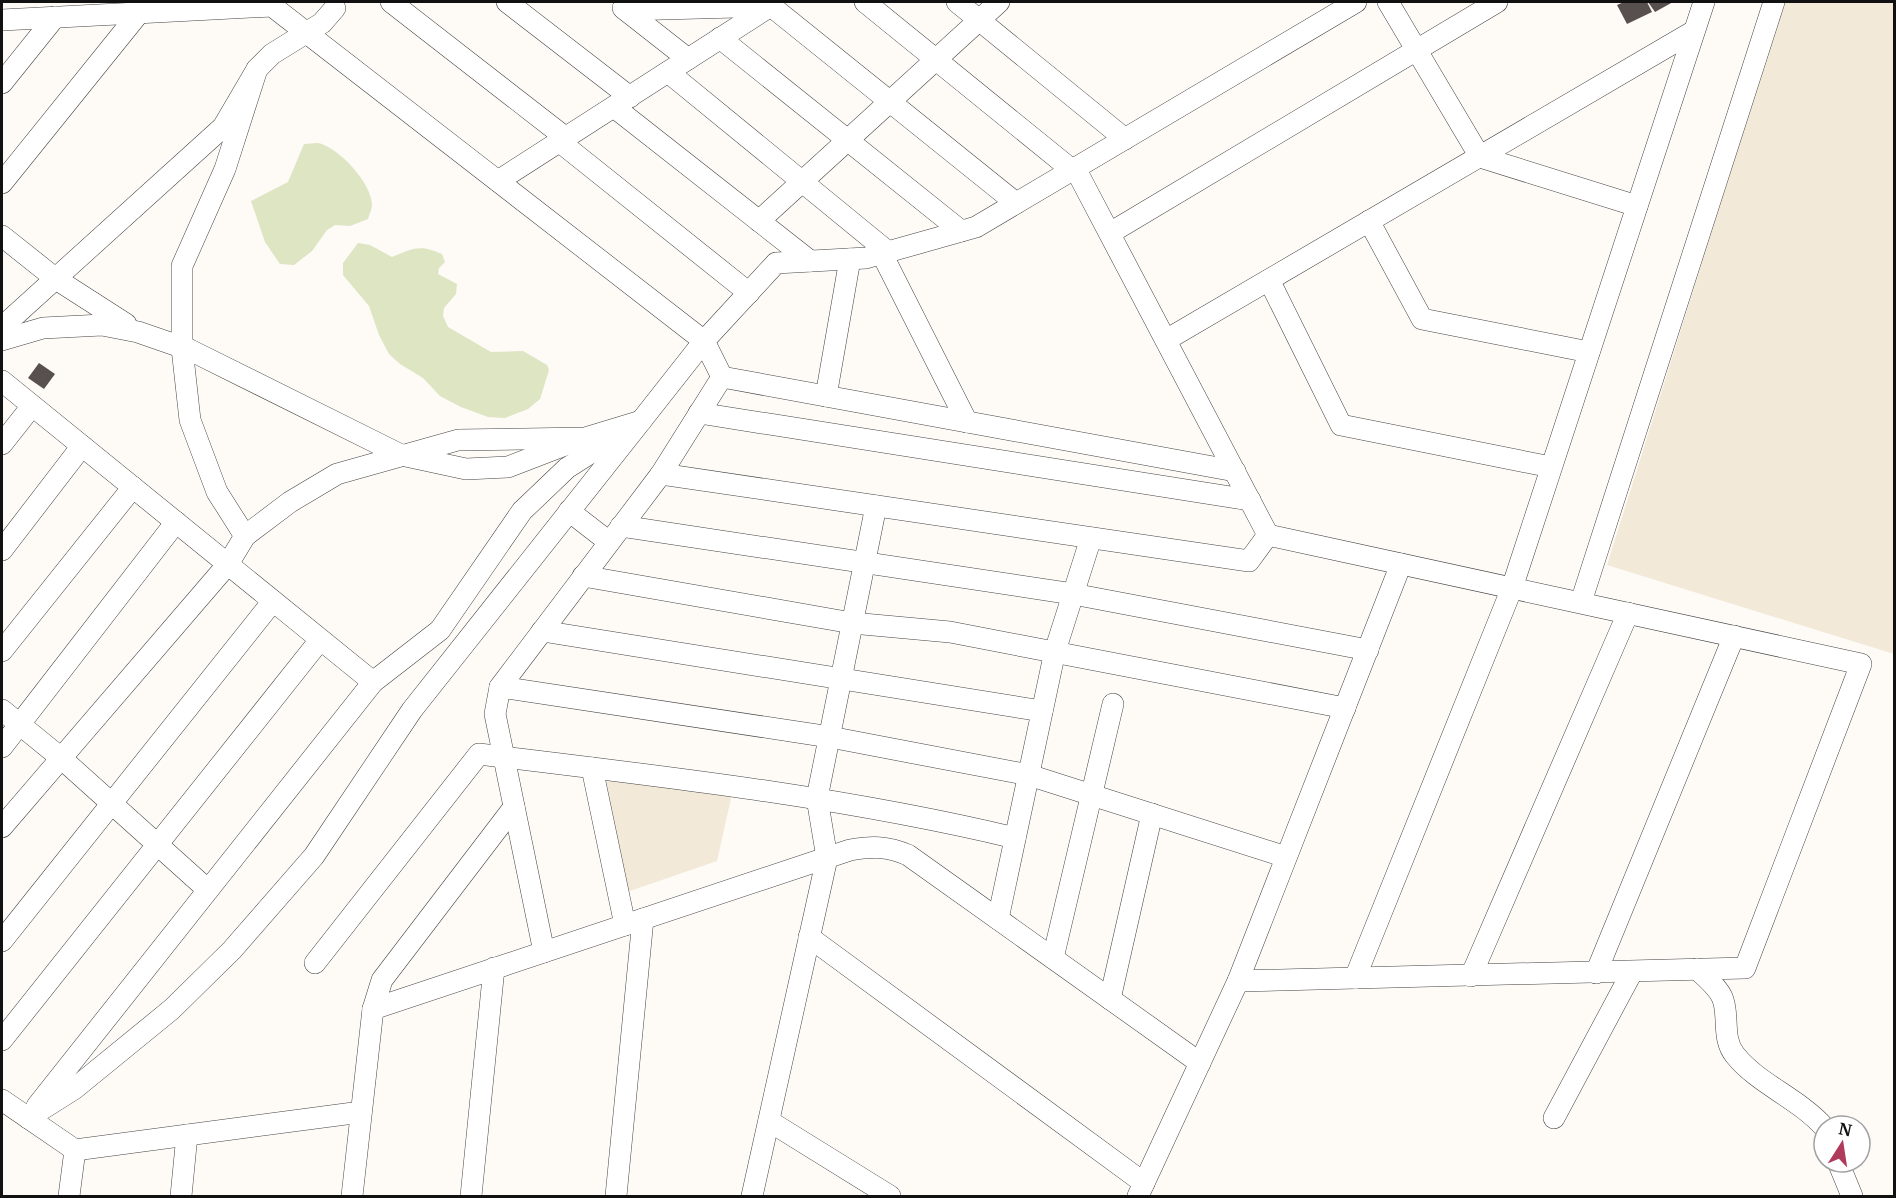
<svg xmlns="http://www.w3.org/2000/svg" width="1896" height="1198" font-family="Merriweather,serif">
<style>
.farmland{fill:#f2e9d8}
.green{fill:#dde5c3}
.building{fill:#58504e}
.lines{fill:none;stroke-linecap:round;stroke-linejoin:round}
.minor-casing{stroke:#444;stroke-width:22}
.minor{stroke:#fff;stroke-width:21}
</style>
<rect width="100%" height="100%" fill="#fefaf6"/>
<g class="farmland">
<path d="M1784,2h110v652l-287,-89z"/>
<path d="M606,778l126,16 -15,67 -93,32z"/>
</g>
<g class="green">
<path d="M318,143c20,4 54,40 54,62 0,4 -3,10 -4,14l-18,7 -15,-1 -8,5 -15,21 -18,14 -14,-1 -15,-22 -14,-41 37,-19 16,-38z"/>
<path d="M358,243l12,2 22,12c21,-9 28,-13 50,-3l3,8 -6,6 -1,6 19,10 -1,10 -12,14 -1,8 5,11 43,25 32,-1 24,14 2,5 -9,29 -12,10 -23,9 -17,-1 -27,-10 -21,-11 -17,-18 -23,-14 -11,-10 -10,-19 -10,-29 -26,-31v-12z"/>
</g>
<g class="building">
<path d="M1624,2h23l5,10 -25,12 -10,-19z"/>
<path d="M1648,2h25l-18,10z"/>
<path d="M39,363l16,11 -11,15 -16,-11z"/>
</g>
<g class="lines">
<g class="minor-casing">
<g id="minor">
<path d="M391,2l175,136"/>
<path d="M507,2l123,95"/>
<path d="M865,2l207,168"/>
<path d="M957,2l168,137"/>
<path d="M1388,2l92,155 157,49"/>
<path d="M623,8l65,51"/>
<path d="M626,10l145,-4 245,197"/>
<path d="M2,20l270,-14 432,335 18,36 513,94"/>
<path d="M720,38l241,193"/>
<path d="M668,72l220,180"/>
<path d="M2,83l53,-66"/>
<path d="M614,107l196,154"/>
<path d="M560,142l189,151"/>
<path d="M1075,168l193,367 593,129 -116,304 -507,13"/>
<path d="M498,181l271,-174"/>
<path d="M2,183l137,-170"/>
<path d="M759,221l240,-219"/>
<path d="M1369,221l53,98 167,33"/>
<path d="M1110,233l387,-231"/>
<path d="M2,236l54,43 70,45"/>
<path d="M882,254l85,168"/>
<path d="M1269,280l72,145 210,42"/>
<path d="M2,327l221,-200 34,-58 15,-15 50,-31 13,-15"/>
<path d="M2,340l41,-12 59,-3 36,7 52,18 211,105 65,14 42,-2 65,-25"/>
<path d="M1166,340l528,-309"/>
<path d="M2,381l371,301"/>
<path d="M826,396l24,-137"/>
<path d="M699,413l551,87"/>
<path d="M2,444l30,-38"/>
<path d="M661,474l588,87 19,-26"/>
<path d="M569,511l40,31"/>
<path d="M621,526l452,68 295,56"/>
<path d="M245,536l-28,-44 -27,-72 -8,-72v-82l43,-97 32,-100"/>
<path d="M2,550l80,-104"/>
<path d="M583,576l269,47 98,9 395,76"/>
<path d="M1581,602l193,-600"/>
<path d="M542,631l500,80"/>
<path d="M2,651l131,-164"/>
<path d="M500,687l330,50 199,38 257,82"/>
<path d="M2,710l59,48 147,132"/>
<path d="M2,747l174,-225"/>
<path d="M592,768l33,157"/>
<path d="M2,827l226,-263 17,-28 45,-34 47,-28 121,-34 127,-2 56,-17 -74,47 -45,43 -82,119 -67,52 -336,424"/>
<path d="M998,919l57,-268 36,-113"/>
<path d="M809,937l335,246"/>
<path d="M2,941l271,-340"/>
<path d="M544,952l-49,-238 5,-27 161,-213 61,-97"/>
<path d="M1053,958l60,-254"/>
<path d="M315,963l164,-209c180,22 360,42 536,84"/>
<path d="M1697,969c8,8 20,17 25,28 8,17 -1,41 13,58 23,29 63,43 89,72"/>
<path d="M1596,973l138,-337"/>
<path d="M1471,976l157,-363"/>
<path d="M1355,978l157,-390 192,-586"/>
<path d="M1110,999l42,-185"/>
<path d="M373,1009l477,-159c22,-4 37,-4 58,5l292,208"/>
<path d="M2,1040l318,-400"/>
<path d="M2,1100l73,50 286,-38"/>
<path d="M28,1118l46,-29 98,-80 60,-59 82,-94 98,-146 229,-289 63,-80 72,-78 90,-5 110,-31 380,-225"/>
<path d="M1554,1118l78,-146"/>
<path d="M769,1121l121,75"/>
<path d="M1838,1162l14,34"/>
<path d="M69,1196l6,-46"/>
<path d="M181,1196l6,-61"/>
<path d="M352,1196l21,-187 9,-29 132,-173"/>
<path d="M471,1196l23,-228"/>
<path d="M616,1196l27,-277"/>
<path d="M752,1196l75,-338 -10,-60 59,-292"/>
<path d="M1138,1196l100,-215 163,-417"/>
</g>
</g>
<use href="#minor" class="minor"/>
</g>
<rect width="1896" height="1198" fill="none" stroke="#111111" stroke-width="6"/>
<g transform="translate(1842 1144) rotate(12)"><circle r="28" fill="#ffffff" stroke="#a0a0a0" stroke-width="1.5"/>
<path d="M0-4.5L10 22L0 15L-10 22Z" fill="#b03a5c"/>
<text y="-9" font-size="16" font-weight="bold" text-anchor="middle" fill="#111111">N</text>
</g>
</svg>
